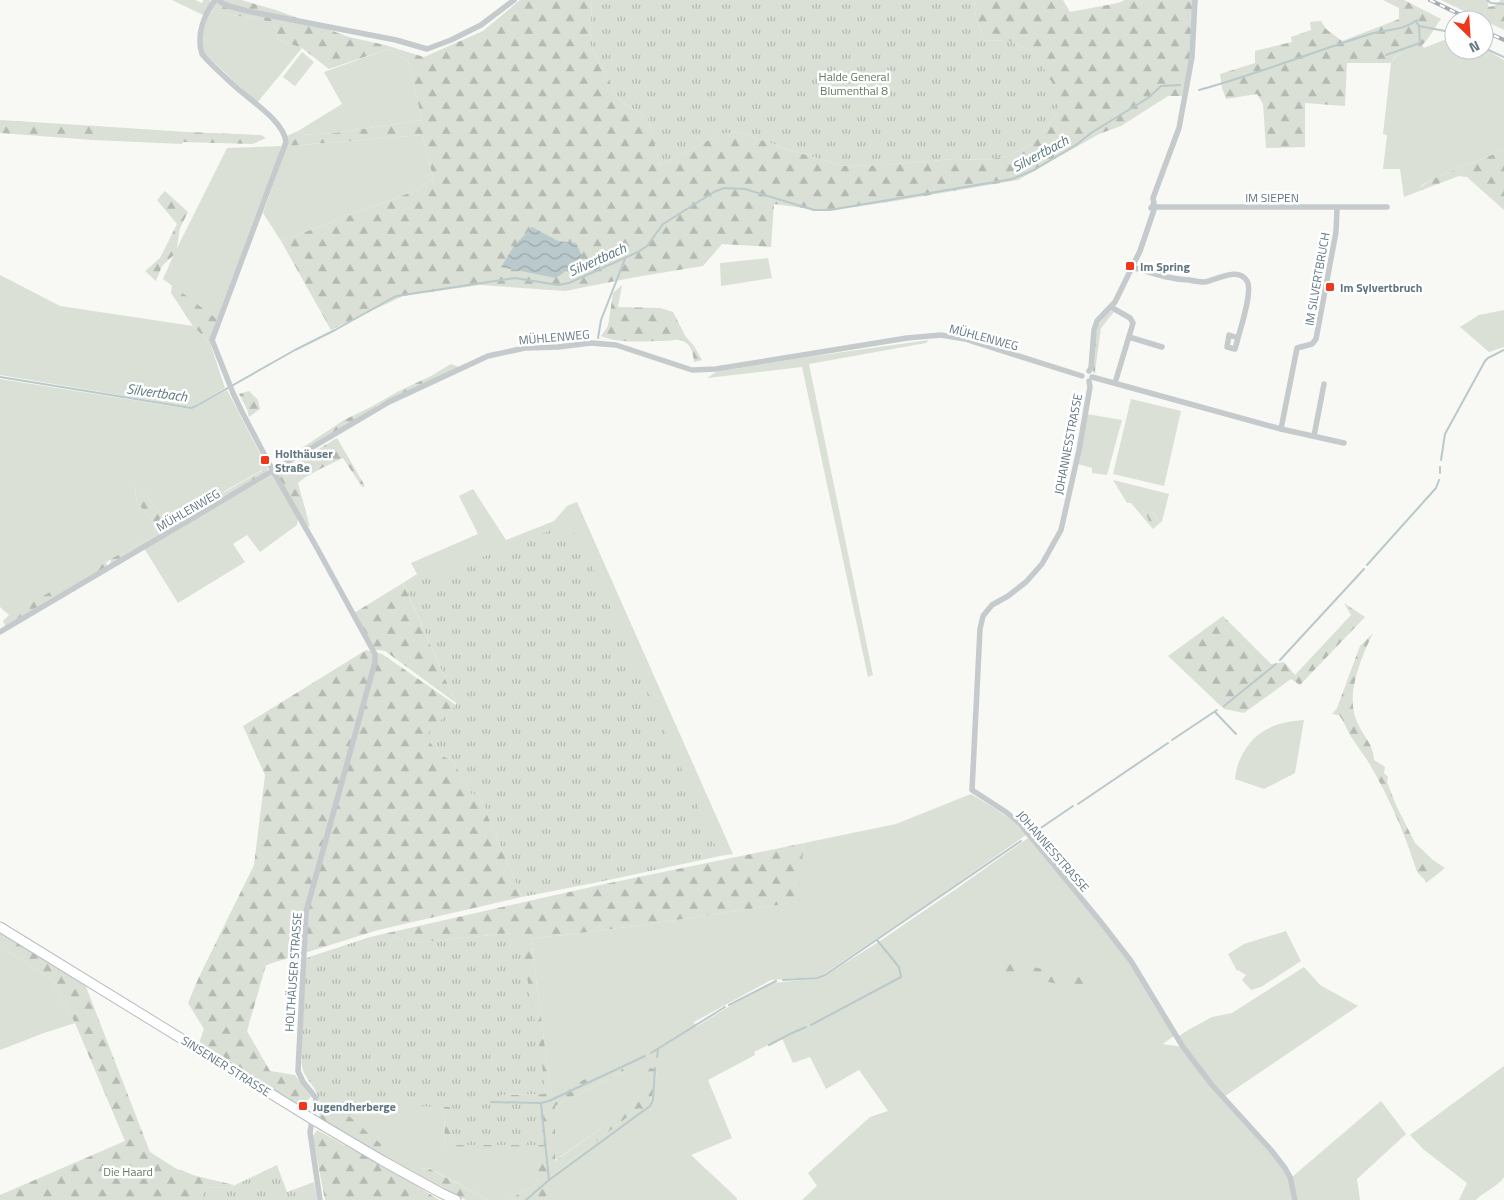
<svg xmlns="http://www.w3.org/2000/svg" width="1504" height="1200" font-family="'Titillium Web',sans-serif">
<style>
.grass{fill:#dae0d5}
.forest{fill:url(#forest-firs)}
.park{fill:url(#park-tufts)}
.water{fill:url(#water-waves)}
.lines{fill:none;stroke-linecap:round;stroke-linejoin:round}
.stream{stroke:#bac9cb;stroke-width:2}
.secondary-casing{stroke:#b7bec1;stroke-width:11}
.minor{stroke:#c5cacd;stroke-width:5.5}
.secondary{stroke:#fff;stroke-width:9}
.rail-casing{stroke:#a5adb2;stroke-width:4}
.rail{stroke:#fff;stroke-width:2;stroke-dasharray:5.5;stroke-linecap:butt}
.poi-dot{fill:#f0371c;stroke:#fff;stroke-width:2}
.labels{text-anchor:middle;dominant-baseline:central;stroke-width:5;stroke-linejoin:round;paint-order:stroke}
.park-label{font-size:12px;fill:#677a60;stroke:#fff}
.street-label{font-size:12px;fill:#607782;stroke:#fff}
.poi-label{font-size:12px;font-weight:bold;fill:#607782;stroke:#fff;text-anchor:start}
.water-label{font-size:14px;font-style:italic;fill:#5b777c;stroke:#fff}
</style>
<defs>
<pattern id="forest-firs" width="22" height="20" patternUnits="userSpaceOnUse" patternTransform="scale(1.25)"><rect width="22" height="20" fill="#dae0d5"/><path d="M5 1l3.5 6h-7zM16 11l3.5 6h-7z" fill="#b4bab2"/></pattern>
<pattern id="park-tufts" width="24" height="20" patternUnits="userSpaceOnUse" patternTransform="scale(1.25)"><rect width="24" height="20" fill="#dae0d5"/><path d="M3 7l-1-3M5 7V3M7 7l1-3M15 17l-1-3M17 17v-4M19 17l1-3" fill="none" stroke="#b4bab2"/></pattern>
<pattern id="water-waves" width="16" height="10" patternUnits="userSpaceOnUse" patternTransform="scale(1.25)"><rect width="16" height="10" fill="#bac9cb"/><path d="M0 5q4-4 8 0t8 0" fill="none" stroke="#9ba8aa"/></pattern>
</defs>
<rect width="100%" height="100%" fill="#f8f8f5"/>
<g class="grass">
<path d="M172,0h23l7,3 1,-3h7v5l-5,11z"/>
<path d="M1441,0h48l-1,7 -7,12z"/>
<path d="M209,11l64,11 6,18 23,8 -45,55 -54,-51 -2,-11z"/>
<path d="M1444,40h10v10l30,-1 20,11v90l-72,29 -11,7 1,4 -18,7 -4,-28h-17l4,-34 -4,-1 8,-71c5,-11 21,-14 31,-18l2,3z"/>
<path d="M388,49l20,12 14,59 -87,13 -35,2 -2,-4 44,-27 -18,-32z"/>
<path d="M302,52l12,10 -19,24 -12,-9z"/>
<path d="M96,126l91,6 -5,12 -89,-4z"/>
<path d="M423,135l10,43 -13,11 -139,52 -18,-28 24,-67z"/>
<path d="M281,146l-2,8 -62,165 -54,-40 12,-27 52,-104z"/>
<path d="M768,258l4,20 -51,8 -1,-23z"/>
<path d="M0,275l60,31 133,20 17,17 15,45 -29,17 -6,2 -190,-32z"/>
<path d="M1504,310v37l-15,5 -29,-25 19,-12z"/>
<path d="M929,340l-3,3 -117,21 64,311 -5,2 -66,-310 -95,11 9,-6 84,-14z"/>
<path d="M0,379l190,30 37,-19 41,79 -2,6 -4,-5 -39,22 3,5 -18,9 -2,-3 -36,22 -29,-36 -7,-3 3,16 18,23 -1,11 -145,79 -9,-8z"/>
<path d="M1131,399l50,12 -17,75 -51,-12z"/>
<path d="M1087,414l35,6 -15,55 -15,-2v-5l-14,-4z"/>
<path d="M273,474l25,45 -1,6 -37,27 -13,-17 -14,9 12,18 -67,41 -34,-55z"/>
<path d="M1113,480l56,14 -7,27 -2,2 -6,-10 -26,-19 18,20 7,15 -22,-26h-4z"/>
<path d="M473,489l33,51 48,-19 13,-15 10,-4 156,352 -13,2 -315,-269 -2,-4 14,-9 -6,-11 67,-29 -19,-38z"/>
<path d="M1304,720l-9,53 -31,16 -29,-10c1,-6 2,-14 5,-20 13,-28 34,-37 64,-39z"/>
<path d="M971,794c20,12 39,22 55,41l-87,61 -115,78 -8,3 -45,3 -77,42 2,5 34,-21 43,-23 48,-5 56,-35 82,-56 69,-49 102,123 45,74 -12,9 20,3 102,121 10,32h-493l15,-14 -9,-13 62,-56 18,-6 -29,-41 -33,19 -16,-32 -17,6 -11,-25 -28,14 1,3 -47,25 24,58 -41,17 46,43v2h-191l3,-22 90,-70 9,8 9,-46 -9,-1 -3,29 -91,63 1,-55 69,-35 -4,-6 -68,30 -5,-32 -16,-124 104,-13 162,-24 7,-59 92,-19z"/>
<path d="M1286,931l15,30 -40,26 -10,3 -9,-10 4,-5 -8,-5 -1,1 -9,-17 16,-10z"/>
<path d="M0,946l51,33 24,44 -31,10 -44,17z"/>
<path d="M1304,967l16,18 38,21 -133,90 -12,-12 -35,-47 10,-7 24,-13 20,-4z"/>
<path d="M1504,1066v111c-6,10 -20,14 -28,23h-17l8,-17 -44,-34 -13,-14z"/>
<path d="M1381,1101l25,33 -49,45 3,21h-63l-5,-23z"/>
<path d="M408,1106h36l1,45h96l-4,33 -29,16h-19l-60,-32 -22,2 -31,-17 5,-8 -33,-30 60,-1z"/>
</g>
<g class="forest">
<path d="M217,0h24l35,10 73,27 36,8 39,12 59,-26 37,-31h72l-2,44 30,57 28,17 12,47 60,-31 20,-2 50,18 54,16 40,-1 70,-6 31,1 23,-4 20,-10 16,-15 14,-19 -1,-19 -22,-40 -28,-13 -22,1 -9,-23 -2,-18h89l7,12 48,-9 7,-3h70l-4,57 -9,39h-14l-47,30 -22,8 -81,46 -129,22 -64,9 -51,-7 -3,43 -49,-3 -19,22 -67,11 -71,14 -85,-6 -77,11 -72,34 -50,-89 139,-52 13,-11 -10,-43 -136,11v-10l11,-5 2,4 35,-2 87,-13 -14,-59 -20,-12 -59,20 -27,-21 -23,-8 -6,-18 -64,-11z"/>
<path d="M1383,0h21l37,19c-5,6 -13,22 -19,26 -10,7 -26,5 -31,18h-44l-2,43 -40,-3v44l-39,1 -3,-44 -6,-10 -31,5 -4,-11 -2,-14 35,-11v-12l37,-9 -1,-5 20,-7 -1,-8 11,-1 5,8 16,12 57,-22v-11z"/>
<path d="M1501,0h3v30l-23,-11 7,-12 6,-1z"/>
<path d="M0,120l96,6 -3,14 -93,-7z"/>
<path d="M187,132l74,3 5,3 -13,6 -71,-2z"/>
<path d="M1504,150v60l-37,-33 -8,-1 -37,14 -1,-3 11,-8z"/>
<path d="M165,191l23,21 -8,16 -4,25 -14,13 -6,15 -11,-10 15,-13 17,-34 -20,-24z"/>
<path d="M172,285l45,34 -7,24 -17,-17 -22,-33z"/>
<path d="M622,285l-4,22 42,1 13,4 13,25 8,9 8,14 -8,2c-1,-10 -3,-19 -14,-22 -4,-1 -11,1 -16,1 -19,0 -45,3 -63,-5l7,-10 5,-33z"/>
<path d="M1112,311l2,1 -13,16 -6,44 2,2 -4,-2 2,-34 3,-13 11,-13z"/>
<path d="M451,364l8,3 -81,38 -4,4 -84,51 3,-5 9,-7 42,-28 27,-13 28,-16 32,-15z"/>
<path d="M249,391l9,9 2,9 -11,8 -2,-8 -8,-15z"/>
<path d="M337,438l28,48 -3,1 -19,-29 -21,10 -18,10 -6,5 12,44 -5,-3 -28,-50z"/>
<path d="M263,470l3,5 -40,22 -3,-4z"/>
<path d="M134,485l7,4 29,36 36,-22 2,3 -98,59 1,-6 43,-23 1,-11 -18,-23z"/>
<path d="M1130,488l18,17 12,18 -7,6 -7,-15 -19,-20z"/>
<path d="M106,561l1,5 -102,60 -2,-5 6,-6z"/>
<path d="M403,583l53,120 -71,-52 -13,-2 -18,-36z"/>
<path d="M1344,603l21,14 -65,68 -9,-6 -47,34 -20,-4 -56,-53 55,-40 48,48 13,-2 11,13 56,-60z"/>
<path d="M1373,633c-12,25 -28,62 -16,89 6,14 17,23 17,38l11,7 -1,6 4,4 -1,5 9,23 19,38 18,17 12,8 -19,15 -2,-4 -7,-7c-12,-38 -28,-75 -48,-109 -4,-7 -10,-14 -15,-22 -6,-8 -9,-18 -15,-26l-7,-1 5,-6 23,-62z"/>
<path d="M366,650l16,4 74,51 -17,49 14,7 19,34 6,-2 44,104 -144,33 -112,35 -19,66 23,40 25,4 16,22 -11,10 -101,-64 5,-14 -16,-26 11,-26 55,-112 11,-90 -22,-49z"/>
<path d="M804,843l-6,59 -163,24 -104,13 16,124 5,31 68,-30 4,7 -69,35v55l89,-63 4,-30 9,1 -9,48 -9,-9 -90,70 -3,22h-38l29,-16 3,-33h-95l-1,-45 7,1 1,37h92l-47,-44 4,-5 44,-1 -33,-161 -97,10 -21,-6h-24l230,-52z"/>
<path d="M0,931l85,53 65,168 25,16 21,8 38,9 -5,3 -23,-1 -6,13h-200v-5l125,-54 -50,-118 -24,-44 -51,-33z"/>
<path d="M1006,961l86,19 -2,10 -88,-17z"/>
<path d="M320,1104l88,2 1,8 -61,1 34,30 -6,8 -57,-34z"/>
<path d="M317,1130l88,48 34,22h-114l-11,-57 -1,-7z"/>
<path d="M428,1168l61,32h-23l-25,-11 -34,-19z"/>
</g>
<g class="park">
<path d="M592,0h382l2,18 9,23 22,-1 28,13 23,40v19l-14,19 -16,15 -20,10 -23,4 -31,-1 -70,6 -40,1 -54,-16 -50,-18 -20,2 -60,31 -12,-47 -28,-17 -30,-57z"/>
<path d="M552,530l26,4 142,322 -121,26 -77,15 -44,-104 -6,2 -19,-34 -14,-7 -14,-18 31,-31v-2l-51,-116z"/>
<path d="M512,933l9,9 21,121 3,31 -44,1 -4,5 43,1 4,44h-92l-2,-38 -130,-3c-2,-18 -16,-24 -18,-38 -3,-35 2,-72 4,-108l64,-21h24l21,6z"/>
<path d="M277,1165l10,27 27,-10 3,18h-117l6,-13 23,1z"/>
</g>
<path class="water" d="M532,227l26,14 18,2 6,13 -9,10 -17,12 -55,-11 13,-21z"/>
<g class="lines">
<g class="stream">
<path d="M1487,0l4,3 13,1"/>
<path d="M1416,21l3,5 26,5 9,4"/>
<path d="M1484,48l20,9"/>
<path d="M1386,55l34,-12 -1,-17"/>
<path d="M1199,90c58,-16 114,-38 171,-56 17,-5 33,-3 47,-14"/>
<path d="M598,338l3,-18 24,-61"/>
<path d="M0,377l191,31 5,-2 99,-56 40,-20 61,-34 119,-18 43,7 11,-2 69,-31 9,-6 16,-22 51,-32 10,-4 21,1 69,21h16l182,-31 22,-9 42,-25 15,-12 57,-35 13,-12 19,-1"/>
<path d="M1441,460l4,-26 40,-73 3,-3 16,-8"/>
<path d="M1440,473v-6"/>
<path d="M1367,565l69,-77 3,-8"/>
<path d="M1280,660l84,-91"/>
<path d="M1224,706l52,-42"/>
<path d="M1215,712l21,22"/>
<path d="M1172,740l45,-30"/>
<path d="M1078,804l90,-61"/>
<path d="M1032,834l41,-28"/>
<path d="M783,980l34,-2 8,-3 196,-134"/>
<path d="M729,1005l47,-24"/>
<path d="M811,1025l90,-48 -2,-10 -22,-27"/>
<path d="M769,1045l21,-11 16,-7"/>
<path d="M651,1053l74,-46"/>
<path d="M657,1057l1,-7"/>
<path d="M491,1102l50,1 8,-2 96,-45"/>
<path d="M541,1103l8,77"/>
<path d="M526,1200l23,-20 101,-74 3,-6 2,-32"/>
</g>
<g class="secondary-casing">
<path id="secondary" d="M0,927l312,192 71,42 58,32 15,7"/>
</g>
<g class="minor">
<path d="M215,0c-11,14 -19,36 -13,54 10,12 24,24 36,35 15,13 46,33 48,53l-74,198 21,53 8,17 32,61 44,77 58,106v8l-69,250 -8,159 5,11 13,16 -6,34 10,68"/>
<path d="M218,0l7,5 22,6 149,29 31,9 24,-9 30,-15 33,-25"/>
<path d="M1157,207h230"/>
<path d="M1132,267c20,6 36,12 57,13 5,1 10,2 15,2 13,-2 34,-16 43,-1 6,9 -6,46 -9,57l-9,-3 -2,12 8,2 3,-11"/>
<path d="M1111,307l19,11 3,5 -18,60"/>
<path d="M1129,337l33,10"/>
<path d="M1089,371l2,-3 3,-38 3,-9 18,-19 25,-51 13,-38 1,-3 -3,-2 3,-4 -1,-6 26,-70 13,-71 3,-57"/>
<path d="M1092,377l189,52 63,14"/>
<path d="M1089,381l1,6 -11,63 -18,80 -19,34 -16,18 -18,14 -16,9 -9,11 -3,13 -8,161 34,22 14,12 80,97 31,40 52,86 29,38 59,65 14,18 5,9 5,23"/>
<path d="M1281,429l16,-81 15,-4 4,-5 20,-107 1,-24"/>
<path d="M1314,436l10,-52"/>
<path d="M0,632l389,-230 99,-46 37,-8 33,-1 33,-4 25,2 76,25 24,-1 191,-31 34,-3 24,4 117,37"/>
</g>
<use href="#secondary" class="secondary"/>
<g class="rail-casing">
<g id="rail">
<path d="M1430,0l41,20"/>
<path d="M1484,31l20,9"/>
</g>
</g>
<use href="#rail" class="rail"/>
</g>
<g class="poi-dot">
<rect x="1125" y="261" width="10" height="10" rx="2.5"/>
<rect x="1325" y="282" width="10" height="10" rx="2.5"/>
<rect x="260" y="455" width="10" height="10" rx="2.5"/>
<rect x="298" y="1101" width="10" height="10" rx="2.5"/>
</g>
<g class="labels">
<g class="park-label">
<text x="854" y="76">Halde General<tspan x="854" dy="14">Blumenthal 8</tspan></text>
<text x="128" y="1171">Die Haard</text>
</g>
<g class="street-label">
<text x="1272" y="197">IM SIEPEN</text>
<text transform="translate(1317 279) rotate(-80)">IM SILVERTBRUCH</text>
<text transform="translate(554 337) rotate(-5)">MÜHLENWEG</text>
<text transform="translate(984 337) rotate(15)">MÜHLENWEG</text>
<text transform="translate(1068 444) rotate(-79)">JOHANNESSTRASSE</text>
<text transform="translate(188 510) rotate(-30)">MÜHLENWEG</text>
<text transform="translate(1053 851) rotate(49)">JOHANNESSTRASSE</text>
<text transform="translate(293 972) rotate(-86)">HOLTHÄUSER STRASSE</text>
<text transform="translate(226 1066) rotate(32)">SINSENER STRASSE</text>
</g>
<g class="poi-label">
<text x="1140" y="266">Im Spring</text>
<text x="1340" y="287">Im Sylvertbruch</text>
<text x="275" y="453">Holthäuser<tspan x="275" dy="14">Straße</tspan></text>
<text x="313" y="1106">Jugendherberge</text>
</g>
<g class="water-label">
<text transform="translate(1040 153) rotate(-28)">Silvertbach</text>
<text transform="translate(597 259) rotate(-24)">Silvertbach</text>
<text transform="translate(157 392) rotate(8)">Silvertbach</text>
</g>
</g>
<g transform="translate(1469 35) rotate(155)"><circle r="24" fill="#ffffff" stroke="#bfc9cd"/>
<path d="M0-4L9 19L0 12L-9 19Z" fill="#f0371c"/>
<text y="-8" font-size="14" font-weight="bold" text-anchor="middle" fill="#607782">N</text>
</g>
</svg>
